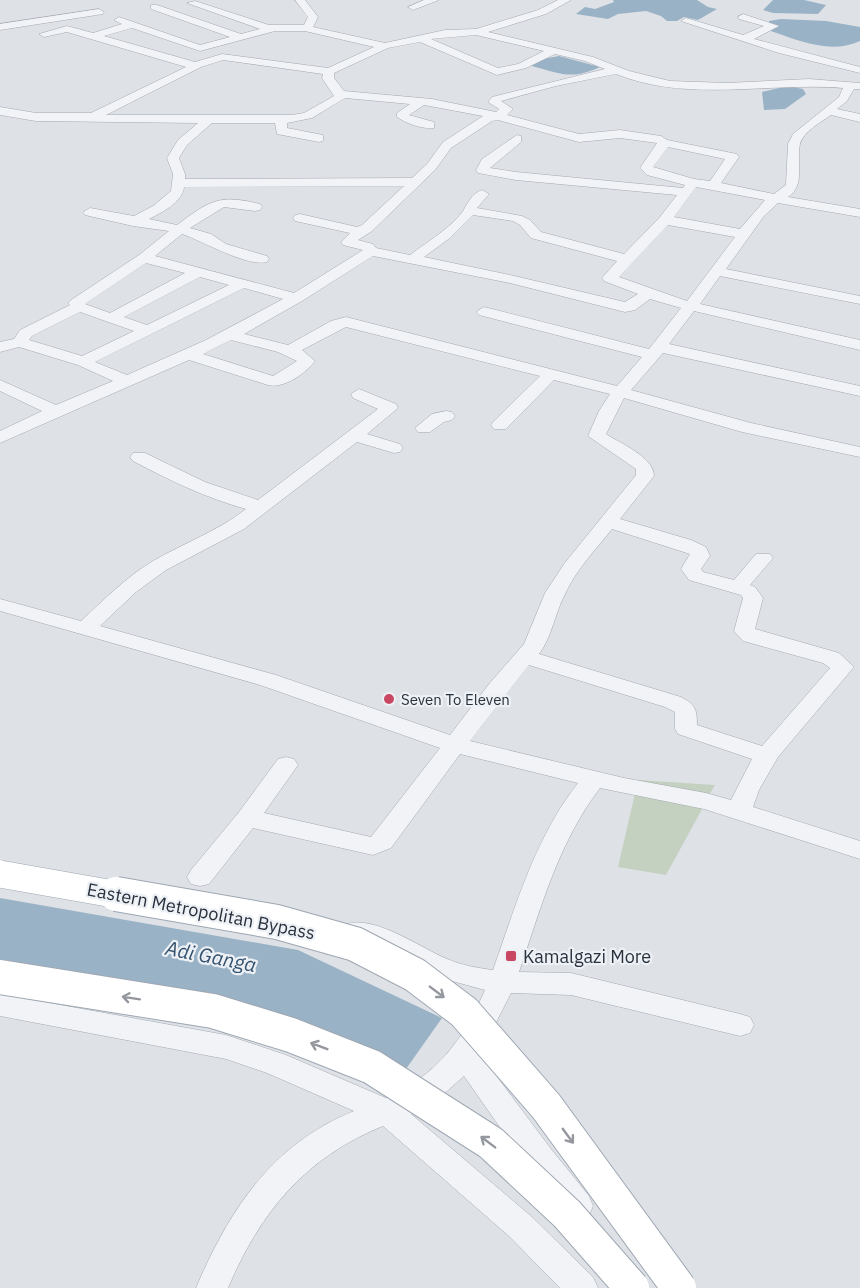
<svg xmlns="http://www.w3.org/2000/svg" width="860" height="1288" font-family="'IBM Plex Sans',sans-serif">
<style>
.green{fill:#c5d1c0}
.water{fill:#9ab2c6}
.lines{fill:none;stroke-linecap:round;stroke-linejoin:round}
.minor-casing{stroke:#a4a9b1;stroke-width:1}
.minor{fill:#f1f3f6;fill-rule:evenodd}
.major-bridge-far1-casing{stroke:#9ea7b2;stroke-width:28;stroke-linecap:butt}
.major-bridge-casing{stroke:#9ea7b2;stroke-width:36;stroke-linecap:butt}
.major-bridge-far1{stroke:#fff;stroke-width:27}
.major-bridge{stroke:#fff;stroke-width:34}
.oneway{stroke:#94989e}
.poi-dot{fill:#c84763;stroke:#edf1f5;stroke-width:2}
.labels{text-anchor:middle;dominant-baseline:central;stroke-width:4.5;stroke-linejoin:round;paint-order:stroke}
.poi-label{font-size:15px;fill:#28313d;stroke:#edf1f5;text-anchor:start}
.near-street-label{font-size:18px;fill:#28313d;stroke:#edf1f5}
.near-poi-label{font-size:18px;fill:#28313d;stroke:#edf1f5;text-anchor:start}
.near-water-label{font-size:20px;font-style:italic;fill:#34526f;stroke:#edf1f5}
</style>
<rect width="100%" height="100%" fill="#dee2e7"/>
<g class="green">
<path d="M639,780l76,5 -7,12 -69,-10z"/>
<path d="M636,789l70,13 -40,73 -48,-8z"/>
</g>
<g class="water">
<path d="M613,0h84l11,7 9,2 -19,11 -14,-3 -7,4h-10l-6,-5 -15,-5 -28,3 -10,5 -32,-5 9,-7 10,2 19,-7z"/>
<path d="M773,0h31l22,5 -8,9 -45,-1 -10,-3z"/>
<path d="M781,19l45,2 34,6v14c-29,14 -63,-1 -92,-11l1,-9z"/>
<path d="M559,56l41,11c-28,13 -39,7 -68,-1v-5z"/>
<path d="M788,86l15,3 3,5 -21,15 -21,1 -2,-18z"/>
<path d="M0,898l298,52 144,68 -36,51 -406,-105z"/>
</g>
<g class="lines">
<g class="minor-casing">
<g id="minor">
<path d="M295,0h10l13,17 -5,10 72,16 60,-13 31,-1 62,-19 20,-10h13l-25,14 -58,18 105,25 36,14 41,10 57,2 82,-4 51,4v6h-6l-7,12 -10,8 23,5v8l-29,-7c-10,7 -28,17 -31,29 -4,18 6,41 -12,53l72,12v8l-82,-14 -14,13 -38,53 134,27v8l-140,-28 -20,28 160,36v10l-166,-39 -25,33 191,42v10l-197,-43 -32,37 120,33 109,24v10l-118,-25 -118,-34 -18,36c15,10 48,23 48,42l-34,43 71,21 15,7 4,9 -9,13 2,3 31,8 22,-26h14l3,4 -23,27 5,2 8,11 -8,31 84,24 15,14 -76,90 -19,33 -6,17 107,34v18l-156,-50 -104,-21c-42,55 -59,120 -81,184l52,1 169,41 10,3 4,8 -4,8 -10,3 -169,-41 -60,-2 -31,61 71,95 38,47 4,10 -4,10 -11,4 -11,-4 -38,-47 -65,-93 -27,24 -26,14 121,103 61,60 5,11h-38l-50,-51 -127,-111c-77,31 -123,86 -155,162h-32c33,-78 76,-144 158,-177l-87,-38 -41,-14 -226,-43v-22l226,41 60,20 100,43c50,-22 78,-59 99,-108l-55,-15 -48,-26 -35,-11 -4,-7 4,-7c28,-9 74,24 100,35 14,6 30,9 46,11 23,-65 42,-132 85,-187l-118,-29 -69,94 -18,7 -120,-27 -44,56 -9,2 -9,-2 -4,-7 4,-7 48,-58 39,-53 8,-2 8,2 4,6 -34,48 107,24 69,-89 -180,-63 -260,-74v-12l81,22c23,-21 45,-44 72,-60 31,-18 65,-30 93,-52 -40,-11 -77,-29 -113,-48l-3,-4 3,-4h12l60,29 53,18 120,-91 -25,-11 -2,-4 8,-5 37,15 2,4 -31,26 33,10 3,4 -3,4 -6,1 -37,-11 -113,87 -78,41 -30,22 -36,34 176,49 174,60 39,-51 35,-40 21,-51 19,-29 72,-89v-6l-48,-33 11,-25 11,-17 -56,-14 -48,49h-12l-3,-4 3,-4 46,-45 -194,-49 -44,23 13,11c-9,12 -31,28 -47,24l-79,-25 -189,83v-12l42,-20 -42,-20v-11l56,25 57,-24 -35,-16 -59,-18 -19,5v-10l14,-3 6,-9 50,-25 -2,-2 3,-3 68,-45 30,-24 -36,-5 -48,-11 -2,-3 7,-4 44,8 19,-10 18,-15 2,-17 -6,-16 11,-18 20,-17 -162,-2 -36,-6v-8l36,6h55l95,-46 -119,-35 -23,5 -5,-3 28,-8 26,7 29,-9 -8,-4 5,-3 81,28 30,-8 -79,-28v-4h6l84,29 19,-5 -73,-26 8,-2 74,24h35l4,-8zM132,28l68,23 75,-20h30l69,16 -46,21 -106,-14 -27,8 -91,-26zM476,35l68,16 -26,13 -20,4 -67,-29zM420,42l77,33 29,-7 29,-14 30,7 20,8 -113,28 -4,5 11,7 -3,3 -64,-13 -88,-8 -10,-13v-5l54,-25zM223,60l100,14 -1,4 12,18 -30,17 -12,2h-186l95,-48zM616,74c71,29 153,8 227,14l-4,9 -46,37 -5,10 -2,41 -12,9 -53,-11 18,-26 -2,-3 -70,-14 -6,-4 -41,-6 -41,4 -72,-19 6,-6 -12,-8 55,-15zM345,98l65,6 -13,9v4c10,7 25,12 37,11v-6l-25,-7 15,-10 59,11 -40,26 -16,22 -15,14 -227,1v-5l-6,-16 8,-13 25,-22h63l2,11 42,8 4,-1v-6l-36,-7v-5l25,-5zM498,120l81,22 41,-4 37,5 -17,25 7,7 38,10 -2,3 -167,-16 -26,-4 31,-26v-6l-4,-1 -35,24 -6,11 2,3 38,7 161,15 -17,22 -36,37 -83,-22 -11,-12 -8,-4 -45,-8 12,-14 -7,-4c-10,3 -14,13 -19,21 -12,17 -36,31 -53,44l-34,-7 -3,-4 -15,-4 14,-9 63,-61 16,-22 41,-27zM668,147l57,12 -15,22 -16,-2 -41,-12zM404,186l-42,39 -5,2 -57,-13 -5,1 -2,3 2,3 55,12 -9,9 2,3 20,5 -69,43 -139,-37 27,-22c21,7 64,33 85,28l2,-3 -2,-3 -41,-12 -15,-10 -21,-6 34,-21 31,4 5,-1 2,-3 -2,-3c-40,-10 -50,-4 -83,21l-28,-6c12,-6 34,-17 35,-32zM696,187l69,13 -25,29 -66,-12zM473,215l40,6 7,4 11,13 86,23 -15,17 2,3 34,13 -13,8 -115,-27 -86,-18 26,-19zM668,225l67,12 -48,64 -68,-24zM373,256l137,27 115,29 10,-2 15,-11 31,9 -32,41 -165,-42 -8,5 3,3 163,42 -25,29 -271,-69 -15,4 -43,24 -44,-11 58,-33zM146,263l39,10 -75,40 -25,-9zM200,277l29,8 -82,40 -23,-8zM244,288l39,11 -77,41 -79,35 -32,-13zM80,312l54,19 -52,25 -53,-16 3,-4zM231,340l47,12 19,9 -24,15 -70,-22zM612,529l78,25 -9,15 8,11 52,15 2,3 -9,33 9,10 80,22 7,5 -68,78 -65,-21c0,-17 -2,-20 -16,-28l-142,-43c13,-17 16,-41 26,-60 11,-24 31,-45 47,-65zM529,665l136,42 10,5v17l3,5 74,25 -21,41 -25,-7 -82,-15 -154,-37z"/>
<path d="M424,0h15l-26,10 -5,-3z"/>
<path d="M99,9l5,3 -1,2 -103,16v-6z"/>
<path d="M743,14l36,12 -25,13 106,28v6l-81,-20 -98,-32 5,-3 57,17 21,-9 -25,-7 -1,-2z"/>
<path d="M446,411l6,1 3,4 -3,4 -8,2 -14,10h-12l-3,-4 17,-14z"/>
</g>
</g>
<use href="#minor" class="minor"/>
<g class="major-bridge-far1-casing">
<path id="major-bridge-far1" d="M0,874l125,22"/>
</g>
<g class="major-bridge-casing">
<g id="major-bridge">
<path d="M116,894l161,28 78,22 60,31 49,37 82,94 133,182"/>
<path d="M0,977l213,34 78,24 81,32 119,76 76,71 65,74"/>
</g>
</g>
<use href="#major-bridge-far1" class="major-bridge-far1"/>
<use href="#major-bridge" class="major-bridge"/>
</g>
<defs><path id="oneway-shaft" d="M-6 0H5M1.5-3L5.5 0L1.5 3" fill="none" stroke-width="1.6" stroke-linecap="round" stroke-linejoin="round" transform="scale(1.5)"/></defs>
<g class="oneway">
<use href="#oneway-shaft" transform="translate(437 992) rotate(37)"/>
<use href="#oneway-shaft" transform="translate(131 998) rotate(-171)"/>
<use href="#oneway-shaft" transform="translate(319 1046) rotate(-159)"/>
<use href="#oneway-shaft" transform="translate(568 1136) rotate(54)"/>
<use href="#oneway-shaft" transform="translate(488 1142) rotate(-143)"/>
</g>
<g class="poi-dot">
<circle cx="389" cy="699" r="6"/>
<rect x="505" y="950" width="12" height="12" rx="3"/>
</g>
<g class="labels">
<g class="poi-label">
<text x="401" y="699">Seven To Eleven</text>
</g>
<g class="near-street-label">
<text transform="translate(201 911) rotate(11)">Eastern Metropolitan Bypass</text>
</g>
<g class="near-poi-label">
<text x="523" y="956">Kamalgazi More</text>
</g>
<g class="near-water-label">
<text transform="translate(211 956) rotate(11)">Adi Ganga</text>
</g>
</g>
</svg>
